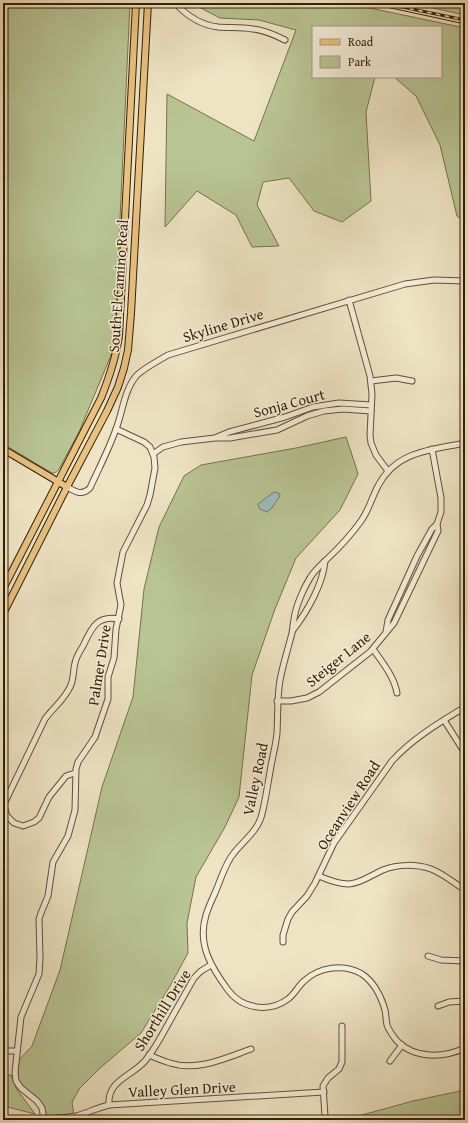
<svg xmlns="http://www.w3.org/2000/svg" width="468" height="1123" font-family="'Gentium Book Plus',serif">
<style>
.green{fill:#b9c494;stroke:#77714c}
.water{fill:#9dbcbd;stroke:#737d73}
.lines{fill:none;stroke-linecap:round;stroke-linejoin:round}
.minor-casing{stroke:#635033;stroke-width:7}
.major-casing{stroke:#351e03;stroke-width:8}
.minor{stroke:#f4edd9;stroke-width:5}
.major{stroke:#e7c282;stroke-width:6}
.tram{stroke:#351e03;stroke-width:1}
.rail-casing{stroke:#351e03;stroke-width:3}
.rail{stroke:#f4edd9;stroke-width:1.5;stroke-dasharray:4.5;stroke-linecap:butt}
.labels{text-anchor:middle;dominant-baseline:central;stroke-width:3;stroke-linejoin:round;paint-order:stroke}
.street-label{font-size:15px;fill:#351e03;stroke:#f4edd9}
</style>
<rect width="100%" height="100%" fill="#eee4c4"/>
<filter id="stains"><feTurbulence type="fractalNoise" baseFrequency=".005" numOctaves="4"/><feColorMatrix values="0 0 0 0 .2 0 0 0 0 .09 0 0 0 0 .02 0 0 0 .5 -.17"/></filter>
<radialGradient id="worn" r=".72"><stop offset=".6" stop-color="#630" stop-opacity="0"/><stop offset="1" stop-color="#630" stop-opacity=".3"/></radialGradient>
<g class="green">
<path d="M3,3h127l-16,345 -35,84 -20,37c-2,3 -3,4 -7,4l-49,-29z"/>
<path d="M191,3h155l119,25v194l-8,-6 -17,-71 -24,-49 -22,-19h47v-50h-128v50h62l-9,35 5,89 -29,21 -28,-11 -25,-33 -26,4 -6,23 22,41 -27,1 -16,-32 -39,-24 -32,36 2,-133 87,47 42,-111 -37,-10 -39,-2z"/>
<path d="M410,3h55v12z"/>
<path d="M346,437l8,24 4,13 -18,36 -44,48 -21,51 -23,66 -13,122 -14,30 -29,50 -9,46 1,30 -18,33 -29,47 -42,36 -19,19 -8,14 2,14 4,4h-34l-2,-12 -23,-23 -3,-22 16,-17 28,-76 42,-183 31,-90 11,-108 15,-62 25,-51 17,-11 95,-17z"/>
<path d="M3,1075h8l5,13 19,26 -32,-8z"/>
<path d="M465,1090v30h-121l69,-19z"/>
</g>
<path class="water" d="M274,492l5,1 1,3 -8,12 -5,4 -7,-3 -2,-4 1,-2z"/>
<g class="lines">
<g class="minor-casing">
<g id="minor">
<path d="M175,3c11,12 26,22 43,24 12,1 23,0 35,2 11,1 22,6 32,11"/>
<path d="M349,300l21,76 2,18 -2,41 1,8 5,12 12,16"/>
<path d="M371,381l25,-3 16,3"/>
<path d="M217,437l12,-5 56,-15 28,-10 26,-4 32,2"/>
<path d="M465,443c-34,7 -69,8 -87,43 -6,11 -9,24 -17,35 -10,14 -22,27 -35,39 -6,6 -12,11 -16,18 -7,11 -14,28 -16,41 -1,4 -1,9 -2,14 -4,16 -9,31 -12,47 -3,18 -2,35 -3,53 -1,11 -4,22 -6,33 -3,16 -5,32 -9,48 -4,17 -18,26 -28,39 -8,9 -12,23 -17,35 -3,8 -8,17 -11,27 -9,29 5,52 22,75 14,19 41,23 60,9 7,-5 10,-13 16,-18 15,-14 40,-18 58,-7 13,9 19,22 23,36 1,5 1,10 2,15 2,6 6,11 10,16 18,18 46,17 68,7"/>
<path d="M153,454l10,-7 18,-5 34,-4h15l47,-8 30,-14 17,-5 19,-2 28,2"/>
<path d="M67,487c9,5 15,9 23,1 9,-20 19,-39 26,-59 7,-18 8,-39 21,-54 9,-8 21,-14 31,-20l237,-71 29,-4 31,1"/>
<path d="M293,630c14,-18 30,-46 32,-69"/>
<path d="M386,632l2,-12 29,-64 15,-27 5,-5"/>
<path d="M373,649c9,13 21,27 24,44"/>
<path d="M277,701h14l16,-3 12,-6 51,-40 24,-29 44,-92 -1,-7 4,-12v-14l-9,-49"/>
<path d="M444,720l21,33"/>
<path d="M75,773l-9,3 -17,21 -10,21 -5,4 -11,4 -9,-3 -7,-7 -3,-10 1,-4 40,-83c8,-11 19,-19 25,-32 4,-7 3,-17 5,-24 1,-6 5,-12 8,-17 8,-17 13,-31 36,-27"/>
<path d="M319,876c9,4 19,8 30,8 13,-1 22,-9 34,-14 15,-6 33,-6 48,-1 13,5 23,14 34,21"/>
<path d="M283,942v-7l5,-16 4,-7 15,-16 8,-13 19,-40 58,-82c21,-23 47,-38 73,-54"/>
<path d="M428,956l13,4 24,1"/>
<path d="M438,1006l11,-4 16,-1"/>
<path d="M3,1051h14"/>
<path d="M149,1055c7,3 14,6 21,8 27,9 56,-5 81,-14"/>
<path d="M390,1061l12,-16"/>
<path d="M109,1105c-2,-24 21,-28 35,-43 9,-10 16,-23 23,-36 9,-16 18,-32 27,-48l7,-7 10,-6"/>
<path d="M325,1116l-2,-30 5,-8 11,-9 3,-7v-36"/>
<path d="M44,1119c10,-1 22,-1 32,-3 11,-3 21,-8 33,-11l215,-13"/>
<path d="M44,1120l-2,-12 -5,-7 -16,-13 -5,-7 -1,-9 6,-55 18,-43 1,-16 -1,-39 2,-6 7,-17 5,-34 15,-26 7,-26 1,-41 2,-7 17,-25 13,-38v-22l6,-19 2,-29 5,-24 -4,-22 6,-31 24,-47 3,-10 5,-27 -1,-11 -4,-10 -6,-5 -28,-13"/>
</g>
</g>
<g class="major-casing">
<g id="major">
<path d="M3,449l64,38"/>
<path d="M3,589l98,-191c8,-20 15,-40 18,-62l17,-333"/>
<path d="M3,614l64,-127 40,-76 11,-24 6,-19 4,-18 3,-37 17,-310"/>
</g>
</g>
<use href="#minor" class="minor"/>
<use href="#major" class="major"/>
<path class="tram" d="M368,3l97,21"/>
<g class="rail-casing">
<path id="rail" d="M383,3l82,17"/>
</g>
<use href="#rail" class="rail"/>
</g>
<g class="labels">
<g class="street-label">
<text transform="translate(118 286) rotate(-86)">South El Camino Real</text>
<text transform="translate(223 325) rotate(-17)">Skyline Drive</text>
<text transform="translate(289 403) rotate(-15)">Sonja Court</text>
<text transform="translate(338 659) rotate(-39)">Steiger Lane</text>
<text transform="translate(99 665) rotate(-81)">Palmer Drive</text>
<text transform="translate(255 779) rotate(-78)">Valley Road</text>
<text transform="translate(348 805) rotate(-57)">Oceanview Road</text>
<text transform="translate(162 1010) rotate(-58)">Shorthill Drive</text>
<text transform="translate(182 1089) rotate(-3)">Valley Glen Drive</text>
</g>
</g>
<rect width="468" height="1123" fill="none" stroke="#eee4c4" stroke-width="16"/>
<rect x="4" y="4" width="460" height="1115" fill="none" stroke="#351e03" stroke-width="2"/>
<rect x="8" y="8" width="452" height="1107" fill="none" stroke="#351e03"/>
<rect x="312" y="26" width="130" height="52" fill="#f4edd9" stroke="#a89a83"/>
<rect x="320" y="39" width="20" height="6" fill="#e7c282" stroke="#a89a83"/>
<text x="348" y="46" font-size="12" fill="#351e03">Road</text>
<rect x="320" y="56" width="20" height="12" fill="#b9c494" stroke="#a89a83"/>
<text x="348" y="66" font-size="12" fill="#351e03">Park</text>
<rect width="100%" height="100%" filter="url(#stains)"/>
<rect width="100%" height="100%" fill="url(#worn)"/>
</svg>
